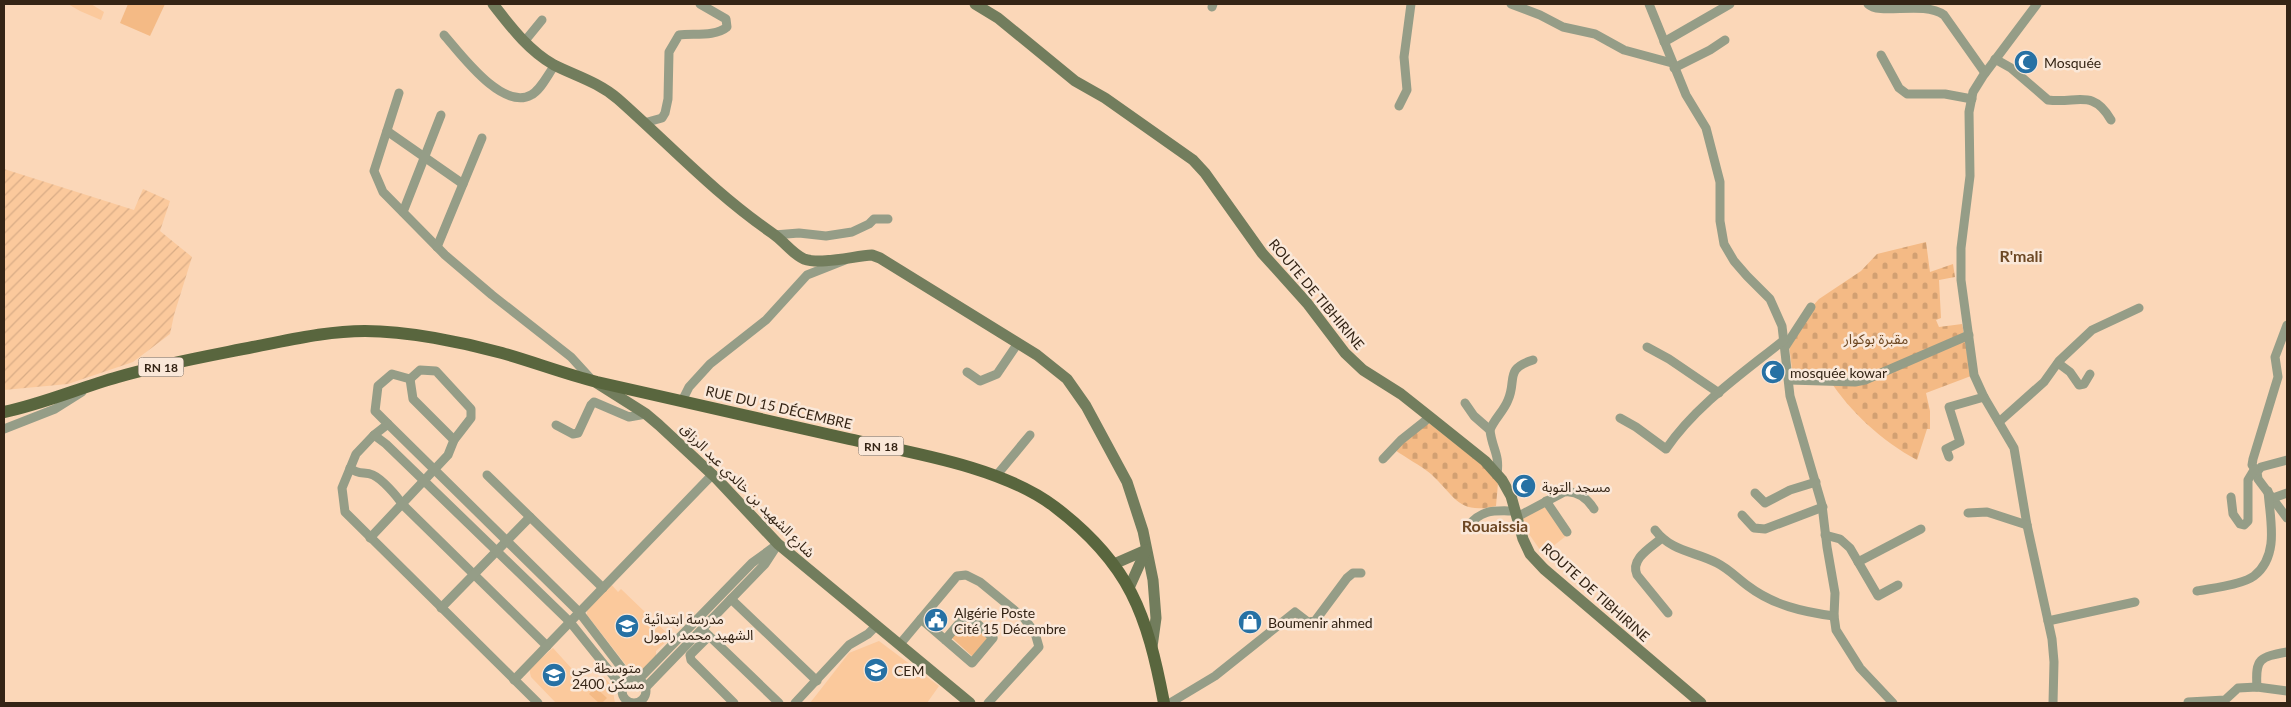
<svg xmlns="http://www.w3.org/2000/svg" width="2291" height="707" font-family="Lato,'Noto Sans Arabic',sans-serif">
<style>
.built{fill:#fbc99c}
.industrial{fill:url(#industrial-furrows)}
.grass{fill:#f4ba85}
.cemetery{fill:url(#cemetery-stones)}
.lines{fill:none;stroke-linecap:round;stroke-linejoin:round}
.street{stroke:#959d87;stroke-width:9}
.secondary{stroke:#727d5d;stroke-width:11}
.primary{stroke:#59663e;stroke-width:12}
.labels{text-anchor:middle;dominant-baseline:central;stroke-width:5;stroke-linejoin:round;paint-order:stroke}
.shield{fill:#fae8d9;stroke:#6f5f50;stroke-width:1}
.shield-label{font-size:12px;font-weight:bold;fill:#342415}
.poi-label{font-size:14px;fill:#342415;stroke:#fae8d9;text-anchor:start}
.street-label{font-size:14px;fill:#342415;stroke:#fae8d9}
.park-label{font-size:14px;fill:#6e4822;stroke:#fae8d9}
.quarter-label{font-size:16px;font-weight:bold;fill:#6d4824;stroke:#fae8d9}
</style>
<defs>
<pattern id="industrial-furrows" width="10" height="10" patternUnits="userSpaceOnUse" patternTransform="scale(1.25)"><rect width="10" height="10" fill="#fbc99c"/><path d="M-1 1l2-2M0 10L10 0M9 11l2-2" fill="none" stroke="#d8ac86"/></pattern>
<pattern id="cemetery-stones" width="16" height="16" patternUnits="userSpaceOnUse" patternTransform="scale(1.25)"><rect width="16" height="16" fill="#f4ba85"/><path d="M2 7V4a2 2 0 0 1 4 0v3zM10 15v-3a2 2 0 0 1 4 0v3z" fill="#d2a072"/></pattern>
</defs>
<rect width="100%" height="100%" fill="#fbd7b8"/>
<g class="built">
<path d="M68,4h23l13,8 -3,8 -21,-9z"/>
<path d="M1546,506l20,30 -23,18 -19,-27 -3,-9z"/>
<path d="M610,583l8,9 3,-3 50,48 -15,14v6l-14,14 -12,-1 -43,-55v-8z"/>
<path d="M879,641l60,45 -12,17h-117l39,-50z"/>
<path d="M553,648l38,42 13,-13 8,9 3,17h-59l-25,-26 -1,-4v-5z"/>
</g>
<path class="industrial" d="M4,169l130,41 9,-21 27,12 -10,30 32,26 -18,58 -4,19 -37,28 -65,22 -64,6z"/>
<g class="grass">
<path d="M128,4h37l-15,32 -30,-13z"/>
<path d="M967,620l22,20 -16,17 -22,-20z"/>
<path d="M595,687l12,11 -5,5h-3l-10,-9z"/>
</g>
<g class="cemetery">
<path d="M1926,242l4,30 23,-8 2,13 -16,3 2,38 -5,2 3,7 23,-3 9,52 -45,17 4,18v18h-3l-10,31c-35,-19 -67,-48 -88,-81l-36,-1 -4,-34 20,-34 10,-11 42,-28 16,-17z"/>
<path d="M1425,424h5l57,45 11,14 -2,23c-38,9 -41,-10 -65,-32 -11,-9 -25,-16 -36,-24z"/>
</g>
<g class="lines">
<g class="street">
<path d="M1511,4l29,11 23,12 32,7 29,16 48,13"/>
<path d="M1649,4l37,91 20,33 14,54v39l4,23 10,17 13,15 23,23 12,27 8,70 32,109 5,42 8,46 -1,23 2,14 24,38 33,35"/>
<path d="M1868,4c12,12 55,-4 76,11l41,58"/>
<path d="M2037,4l-54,72 -10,16 -4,20 1,64 -9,72v32l13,95 10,22 30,51 13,77 25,114 2,23 -1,41"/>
<path d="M1212,7l1,-3"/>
<path d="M444,35c16,18 58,76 87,60 10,-5 17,-21 24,-30"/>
<path d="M524,42l18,-22"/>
<path d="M1664,42l66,-38"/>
<path d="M1881,55l18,33 8,6h38l27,5"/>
<path d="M1995,59l16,9 37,32c29,4 45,-12 63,20"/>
<path d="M1674,68l36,-18 15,-10"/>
<path d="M399,93l-25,78 9,21 62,63 47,40 79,62 21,23"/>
<path d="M1399,106l8,-16 -3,-33 7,-53"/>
<path d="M644,123l18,-5 3,-5 3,-14 1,-47 10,-17c14,-2 36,2 48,-8l-1,-8 -26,-15"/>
<path d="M387,131l76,53"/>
<path d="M403,212l38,-97"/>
<path d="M774,235l25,-2 27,3 26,-4 17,-8 5,-5h14"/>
<path d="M437,247l45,-109"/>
<path d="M1647,347l22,12 50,34"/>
<path d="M1785,347l26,-40"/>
<path d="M2058,363l12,9 9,13 5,-1 6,-10"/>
<path d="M967,372l13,9 17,-7 21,-31"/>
<path d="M410,379l3,20 41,41"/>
<path d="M1789,380l66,2 10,-2 104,-45"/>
<path d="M682,401l7,-14 21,-23 56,-44 41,-45 38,-15"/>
<path d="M1465,403l9,13 16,14"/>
<path d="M1620,418l16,9 30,22c30,-44 77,-76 118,-109"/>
<path d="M1999,422l45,-40 15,-21 33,-31 47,-22"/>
<path d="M556,425l17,9 5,-1 13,-28 3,-3 35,15 17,-3"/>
<path d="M4,429l51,-20 27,-17"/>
<path d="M374,435l-18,19 -14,34 3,24 193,191"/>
<path d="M1949,457l-3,-8 14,-7 -11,-35 35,-10"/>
<path d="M1383,459l18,-19 29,-23"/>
<path d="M2287,460l-26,7 -4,5 1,7 29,39"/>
<path d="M350,468c10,8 14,3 23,7 9,4 24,21 29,29l145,142"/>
<path d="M2257,472l-5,-7 1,-6 25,-82 -3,-20 12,-32"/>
<path d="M1497,474c3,-20 -5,-25 -7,-44 4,-11 14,-19 18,-30 9,-20 -4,-31 25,-40"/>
<path d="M487,475l116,113"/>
<path d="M996,476l34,-41"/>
<path d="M1755,493l10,10 25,-13 26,-8"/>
<path d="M2231,497l2,17 7,10 4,1 4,-4v-41l6,-10"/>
<path d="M2273,498l14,-5"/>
<path d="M1546,501l21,31"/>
<path d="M1968,513l19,-1 40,13"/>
<path d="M1742,515l12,13 11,1 58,-22"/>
<path d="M1517,517l47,-25c13,-2 24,7 30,17"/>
<path d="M1468,526c15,-18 27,-15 48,-15"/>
<path d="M1655,530c17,22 39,21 62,33 12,6 20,15 31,23 25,19 55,26 86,30"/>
<path d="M1825,535l15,4 10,9 28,48 20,-11"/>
<path d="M370,538l78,-83 6,-15 17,-22v-9l-35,-38 -16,-1 -10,9 -18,-5 -14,12 -3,25 13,13"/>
<path d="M1662,538c-12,10 -32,21 -25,37l31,38"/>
<path d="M1858,562l63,-33"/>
<path d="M2197,591c15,-3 45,-6 57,-15 26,-20 16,-57 14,-85"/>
<path d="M731,599l86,82"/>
<path d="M441,608l89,-91"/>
<path d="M921,619l51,44 21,-25 -26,-24 -22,26"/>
<path d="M2048,621l87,-19"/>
<path d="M702,629l77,74"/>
<path d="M709,636l-19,19 1,5 43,43"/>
<path d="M900,644l57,-68 9,-1 14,7 44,36 11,15 4,14 -51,56"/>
<circle cx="634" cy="691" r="12"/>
<path d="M514,680l199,-206"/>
<path d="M638,680l114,-117 26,-19 -13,20 -120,124"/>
<path d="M2257,687c-2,-29 3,-30 30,-35"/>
<path d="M623,688l-53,-66 -184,-178 -12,-9 14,-11 191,188 52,68"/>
<path d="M2188,702l37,-2 13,-12 19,-1 30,4"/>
<path d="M795,703l54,-58 19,-11 9,-9"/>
<path d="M1170,703l45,-27 80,-64 13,10 7,-1 32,-43 6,-5h8"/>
</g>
<g class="secondary">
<path d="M493,4c18,23 35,46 61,61 22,11 44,17 64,34 52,46 96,94 154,134 12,8 19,20 32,26 17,6 50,-3 68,-4l8,3 157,97 30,24 19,27 41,76 16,49 10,49 3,38 -4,29"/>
<path d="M975,4l23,14 77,63 30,17 88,62 12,13 57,80 45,50 38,50 18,17 38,24 29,23 55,44 17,19 9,16 12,43 7,15 14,15 157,134"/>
<path d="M597,383l49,31 13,11 57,53 62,66 192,159"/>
<path d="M1114,564l32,-14"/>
<path d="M1129,588l17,-38"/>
</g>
<path class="primary" d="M4,412c39,-8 75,-24 114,-35 44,-13 90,-21 135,-30 37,-7 74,-16 112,-16 42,0 97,11 137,22 32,9 63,21 95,29 84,19 168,38 252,57 64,14 154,28 206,68 75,57 92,107 109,196"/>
</g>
<defs>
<g id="mosque-disc" transform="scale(1.25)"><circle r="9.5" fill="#2771a4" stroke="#fae8d9"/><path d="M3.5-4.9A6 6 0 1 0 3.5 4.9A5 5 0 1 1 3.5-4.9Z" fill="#fff"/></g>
<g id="civic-disc" transform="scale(1.25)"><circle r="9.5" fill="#2771a4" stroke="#fae8d9"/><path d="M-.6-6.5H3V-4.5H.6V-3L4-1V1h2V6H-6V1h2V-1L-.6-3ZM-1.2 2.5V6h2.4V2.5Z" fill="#fff"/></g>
<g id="shop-disc" transform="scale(1.25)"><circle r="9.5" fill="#2771a4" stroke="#fae8d9"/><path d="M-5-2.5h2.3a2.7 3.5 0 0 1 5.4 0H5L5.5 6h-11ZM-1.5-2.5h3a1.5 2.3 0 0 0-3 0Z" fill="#fff"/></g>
<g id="school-disc" transform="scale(1.25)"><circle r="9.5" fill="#2771a4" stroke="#fae8d9"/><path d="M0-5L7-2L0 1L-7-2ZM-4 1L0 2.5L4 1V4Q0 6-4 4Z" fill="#fff"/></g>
</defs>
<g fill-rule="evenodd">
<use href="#mosque-disc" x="2026" y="62"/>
<use href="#mosque-disc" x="1773" y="372"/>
<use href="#mosque-disc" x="1524" y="486"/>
<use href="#civic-disc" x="936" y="620"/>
<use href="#shop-disc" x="1250" y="622"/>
<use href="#school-disc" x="627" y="626"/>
<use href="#school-disc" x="876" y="670"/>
<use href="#school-disc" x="554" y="675"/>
</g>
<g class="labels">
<g class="shield">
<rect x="138.5" y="357.5" width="45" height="19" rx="4"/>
<rect x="858.5" y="436.5" width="45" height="19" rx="4"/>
</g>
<g class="shield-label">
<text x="161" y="367">RN 18</text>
<text x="881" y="446">RN 18</text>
</g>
<g class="poi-label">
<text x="2044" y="62">Mosquée</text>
<text x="1790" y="372">mosquée kowar</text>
<text x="1542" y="486">مسجد التوبة</text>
<text x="954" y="612">Algérie Poste<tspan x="954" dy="16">Cité 15 Décembre</tspan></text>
<text x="644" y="618">مدرسة ابتدائية<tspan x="644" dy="16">الشهيد محمد رامول</tspan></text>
<text x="1268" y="622">Boumenir ahmed</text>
<text x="572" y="667">متوسطة حي<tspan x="572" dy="16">2400 مسكن</tspan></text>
<text x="894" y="670">CEM</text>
</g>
<g class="street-label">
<text transform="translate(1317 294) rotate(50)">ROUTE DE TIBHIRINE</text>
<text transform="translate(779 407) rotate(13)">RUE DU 15 DÉCEMBRE</text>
<text transform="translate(748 490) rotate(45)">شارع الشهيد بن خالدي عبد الرزاق</text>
<text transform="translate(1596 592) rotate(42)">ROUTE DE TIBHIRINE</text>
</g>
<g class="park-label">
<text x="1876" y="338">مقبرة بوكوار</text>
</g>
<g class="quarter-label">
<text x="2021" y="255">R'mali</text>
<text x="1495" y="525">Rouaissia</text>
</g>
</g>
<rect width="2291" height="707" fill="none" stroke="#342415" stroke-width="10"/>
</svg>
